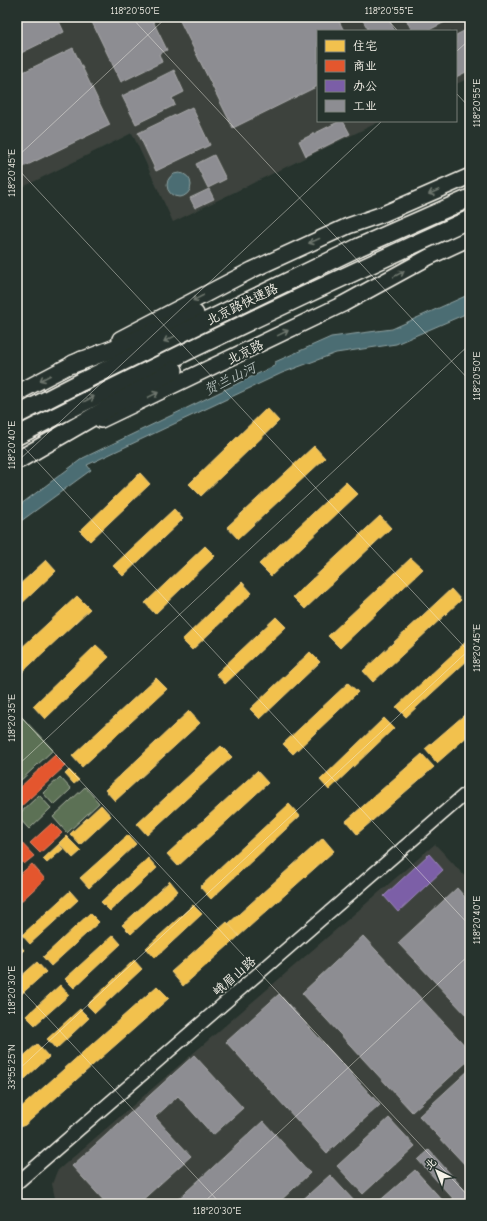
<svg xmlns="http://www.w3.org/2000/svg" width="487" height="1221" font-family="'Comic Neue','LXGW WenKai TC',sans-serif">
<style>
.built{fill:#3c433d}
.green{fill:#5c7154;stroke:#a8b19e}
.water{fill:#4c6d73;stroke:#8fa2a2}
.homes{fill:#f2c14e;stroke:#f3cf7c}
.shops{fill:#e4572e;stroke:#e98566}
.offices{fill:#7b5ea7;stroke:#9f8aba}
.industry{fill:#8d8d92;stroke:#acabac}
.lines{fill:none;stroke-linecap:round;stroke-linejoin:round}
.minor-casing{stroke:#f4f1e8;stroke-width:15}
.major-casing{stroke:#f4f1e8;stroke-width:18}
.highway-casing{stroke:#f4f1e8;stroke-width:20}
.minor{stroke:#26332d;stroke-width:12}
.major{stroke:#26332d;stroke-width:15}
.highway{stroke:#26332d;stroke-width:17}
.oneway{stroke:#6e766e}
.ticks{fill:none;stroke:#f4f1e8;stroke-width:1;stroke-opacity:0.45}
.labels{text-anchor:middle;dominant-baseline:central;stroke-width:4;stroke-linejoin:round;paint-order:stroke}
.street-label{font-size:13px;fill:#f4f1e8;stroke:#26332d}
.water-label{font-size:14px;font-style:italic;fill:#b1bcb9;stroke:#26332d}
.neatline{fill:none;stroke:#f4f1e8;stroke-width:1.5}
.ticks-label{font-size:10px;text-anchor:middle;fill:#f4f1e8}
</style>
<rect width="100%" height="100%" fill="#26332d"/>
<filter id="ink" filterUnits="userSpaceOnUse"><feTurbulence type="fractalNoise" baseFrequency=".025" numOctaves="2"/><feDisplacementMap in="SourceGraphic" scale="8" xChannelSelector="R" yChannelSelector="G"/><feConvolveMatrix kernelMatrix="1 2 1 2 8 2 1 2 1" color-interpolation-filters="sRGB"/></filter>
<g filter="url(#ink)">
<g class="built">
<path d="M17,17h453v61l-14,6v-53h-138v90h63l-208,101 -41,-89 -115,57z"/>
<path d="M435,844l35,38v322h-412l-3,-6 -3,-14 5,-13z"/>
</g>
<g class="green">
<path d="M17,712l36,38 -36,34z"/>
<path d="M60,777l11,12 -17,16 -11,-12z"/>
<path d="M85,787l14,16 -32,30 -14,-16z"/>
<path d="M39,795l12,13 -22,21 -12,-13z"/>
</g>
<g class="water">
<circle cx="179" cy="185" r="12"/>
<path d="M470,294v18l-74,32 -60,9 -54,20 -195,92 4,5 -74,54v-17l66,-49 191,-92 1,-4 56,-25 61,-8z"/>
</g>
<g class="homes">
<path d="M267,408l12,13 -78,75 -12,-12z"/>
<path d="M314,446l11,12 -87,81 -11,-12z"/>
<path d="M140,473l10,11 -60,57 -10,-10z"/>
<path d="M346,482l12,12 -87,82 -12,-12z"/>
<path d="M174,509l9,10 -60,57 -10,-10z"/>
<path d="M380,516l11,12 -86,81 -12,-12z"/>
<path d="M205,546l10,10 -60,58 -10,-11z"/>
<path d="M411,558l12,11 -83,79 -12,-12z"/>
<path d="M46,560l10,11 -39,37v-21z"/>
<path d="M242,582l10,11 -60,57 -10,-10z"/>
<path d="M451,589l10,11 -88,82 -10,-11z"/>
<path d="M77,596l13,13 -73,68v-25z"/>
<path d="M276,617l10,10 -61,57 -9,-10z"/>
<path d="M470,638v20l-64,59 -10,-10z"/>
<path d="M96,645l13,12 -64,62 -12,-13z"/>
<path d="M310,652l10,10 -60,57 -10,-10z"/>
<path d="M156,678l11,11 -85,78 -10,-11z"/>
<path d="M348,683l10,9 -65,62 -10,-10z"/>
<path d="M470,710v24l-33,29 -12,-14z"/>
<path d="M189,711l11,12 -85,78 -10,-11z"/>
<path d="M384,718l10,10 -65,62 -9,-10z"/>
<path d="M221,746l11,11 -85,78 -10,-11z"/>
<path d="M422,754l12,13 -77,67 -11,-13z"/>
<path d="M69,770l10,10 -5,4 -9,-10z"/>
<path d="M257,771l11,12 -90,83 -11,-12z"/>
<path d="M289,804l11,12 -89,83 -11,-12z"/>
<path d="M101,805l10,11 -31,29 -10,-11z"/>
<path d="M128,835l8,9 -47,44 -9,-10z"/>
<path d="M66,836l15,15 -8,7 -14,-15z"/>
<path d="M323,838l11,13 -95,85 -11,-12z"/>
<path d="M59,844l4,5 -16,14 -4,-4z"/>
<path d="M148,858l9,10 -47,43 -9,-9z"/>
<path d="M170,881l8,10 -47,43 -9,-9z"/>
<path d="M70,891l8,9 -48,44 -8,-9z"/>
<path d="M193,905l9,9 -47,44 -9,-10z"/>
<path d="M90,913l9,9 -48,44 -8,-9z"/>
<path d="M227,922l12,14 -56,50 -12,-14z"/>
<path d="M113,935l8,9 -47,44 -9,-9z"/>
<path d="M17,942l7,8 -7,6z"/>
<path d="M134,960l8,9 -47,44 -8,-8z"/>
<path d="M37,962l9,10 -29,26v-18z"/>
<path d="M60,985l9,10 -34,30 -9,-9z"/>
<path d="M157,986l12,12 -144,127 -8,3v-17z"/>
<path d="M80,1009l9,9 -33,31 -9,-10z"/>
<path d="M37,1044l12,13 -32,29v-24z"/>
</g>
<g class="shops">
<path d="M55,755l10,11 -48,44v-20z"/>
<path d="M52,823l10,10 -22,20 -10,-10z"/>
<path d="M17,838l17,18 -10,8 -7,-8z"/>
<path d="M32,864l13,15 -28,26v-28z"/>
</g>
<path class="offices" d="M429,854l14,16 -45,42 -14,-16z"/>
<g class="industry">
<path d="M17,17h40l7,15 -47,23z"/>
<path d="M151,17l16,33 -8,4 3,8 -41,20 -31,-64z"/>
<path d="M178,17h159l7,14h-26v55l-85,42z"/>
<path d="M361,17h26l8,14h-26z"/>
<path d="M405,17h50l-28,14h-15z"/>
<path d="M470,28v42l-14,7v-42z"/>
<path d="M73,48l37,77 -93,45v-95z"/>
<path d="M174,70l10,22 -12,6 3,7 -39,19 -14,-28z"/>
<path d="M192,107l18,38 -54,26 -18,-38z"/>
<path d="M340,121h3l7,13 -44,22 -7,-15z"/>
<path d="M214,155l12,24 -18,9 -12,-24z"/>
<path d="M209,189l5,10 -19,9 -5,-10z"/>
<path d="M457,888l13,15v116l-72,-76z"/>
<path d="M363,936l107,115v8l-58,53 -110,-119z"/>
<path d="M279,994l101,111 -53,48 -101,-111z"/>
<path d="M194,1055l49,53 -30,27 -35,-39 -23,21 36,39 -53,48h-31l-35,-38z"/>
<path d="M470,1069v101l-51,-54z"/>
<path d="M389,1118l26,28 -52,48 -26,-28z"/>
<path d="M263,1121l47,52 -33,31h-104z"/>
<path d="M429,1150l41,46v8h-12l-40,-44z"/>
<path d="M415,1170l29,32 -3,2h-65z"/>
<path d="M330,1175l26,28 -58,1z"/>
</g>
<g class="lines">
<g class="minor-casing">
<path id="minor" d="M17,1183l453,-393"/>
</g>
<g class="major-casing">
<g id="major">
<path d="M120,339l132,-69 96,-44 35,-12 87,-38"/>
<path d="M17,393l65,-34"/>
<path d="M101,420l242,-116 86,-47 41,-19"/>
</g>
</g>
<g class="highway-casing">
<g id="highway">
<path d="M73,364l53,-20 69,-30"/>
<path d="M17,415l64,-33 278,-135 111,-49"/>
<path d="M17,436c149,-76 300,-148 453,-217"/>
<path d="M20,459l154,-89"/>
</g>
</g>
<use href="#minor" class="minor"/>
<use href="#major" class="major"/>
<use href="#highway" class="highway"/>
</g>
<defs><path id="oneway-shaft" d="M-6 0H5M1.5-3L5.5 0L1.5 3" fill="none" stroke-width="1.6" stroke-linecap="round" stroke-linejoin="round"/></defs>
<g class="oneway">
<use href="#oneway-shaft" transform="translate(434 192) rotate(156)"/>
<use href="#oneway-shaft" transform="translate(314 241) rotate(156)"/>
<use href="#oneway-shaft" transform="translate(399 274) rotate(-28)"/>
<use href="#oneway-shaft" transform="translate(198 298) rotate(152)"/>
<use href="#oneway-shaft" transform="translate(283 333) rotate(-26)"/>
<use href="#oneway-shaft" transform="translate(169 339) rotate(154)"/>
<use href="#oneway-shaft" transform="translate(45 378) rotate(152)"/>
<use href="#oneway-shaft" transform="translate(153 395) rotate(-26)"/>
<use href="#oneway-shaft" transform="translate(89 399) rotate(-27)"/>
</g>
</g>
<path class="ticks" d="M131,17l339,364M385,17l13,14M456,52l14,-13M456,93l14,15M17,157l150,-140M17,168l453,485M17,440l453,486M17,462l365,-341M17,713l453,485M17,766l453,-422M17,985l204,219M17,1071l453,-422M202,1204l268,-250"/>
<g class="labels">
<g class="street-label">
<text transform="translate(242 304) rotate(-26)">北京路快速路</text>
<text transform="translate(245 352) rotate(-26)">北京路</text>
<text transform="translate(234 976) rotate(-41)">峨眉山路</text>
</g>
<g class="water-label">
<text transform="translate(230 379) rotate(-26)">贺兰山河</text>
</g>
</g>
<rect width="487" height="1221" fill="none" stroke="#26332d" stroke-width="44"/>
<rect x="317" y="30" width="140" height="92" fill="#26332d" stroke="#787f78"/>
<rect x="325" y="40" width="20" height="12" fill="#f2c14e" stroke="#787f78"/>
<text x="353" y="50" font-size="12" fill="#f4f1e8">住宅</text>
<rect x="325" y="60" width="20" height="12" fill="#e4572e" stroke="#787f78"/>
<text x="353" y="70" font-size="12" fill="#f4f1e8">商业</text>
<rect x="325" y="80" width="20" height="12" fill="#7b5ea7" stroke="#787f78"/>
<text x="353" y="90" font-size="12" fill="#f4f1e8">办公</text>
<rect x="325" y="100" width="20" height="12" fill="#8d8d92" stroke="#787f78"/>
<text x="353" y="110" font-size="12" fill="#f4f1e8">工业</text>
<g transform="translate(437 1171) rotate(317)" stroke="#26332d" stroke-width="3" paint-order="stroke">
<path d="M0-3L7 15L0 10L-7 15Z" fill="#f4f1e8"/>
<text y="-6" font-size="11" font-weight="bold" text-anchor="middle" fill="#f4f1e8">北</text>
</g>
<rect x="22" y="22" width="443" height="1177" class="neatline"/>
<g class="ticks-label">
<text x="135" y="14">118°20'50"E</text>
<text x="389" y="14">118°20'55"E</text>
<text transform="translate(476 103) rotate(-90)" y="4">118°20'55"E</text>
<text transform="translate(11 173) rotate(-90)" y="4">118°20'45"E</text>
<text transform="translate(476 376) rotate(-90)" y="4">118°20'50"E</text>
<text transform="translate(11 445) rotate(-90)" y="4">118°20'40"E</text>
<text transform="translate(476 648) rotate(-90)" y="4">118°20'45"E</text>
<text transform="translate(11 718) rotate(-90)" y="4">118°20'35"E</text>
<text transform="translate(476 920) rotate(-90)" y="4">118°20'40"E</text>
<text transform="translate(11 990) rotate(-90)" y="4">118°20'30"E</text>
<text transform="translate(11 1067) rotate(-90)" y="4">33°55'25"N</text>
<text x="217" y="1214">118°20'30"E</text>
</g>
</svg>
